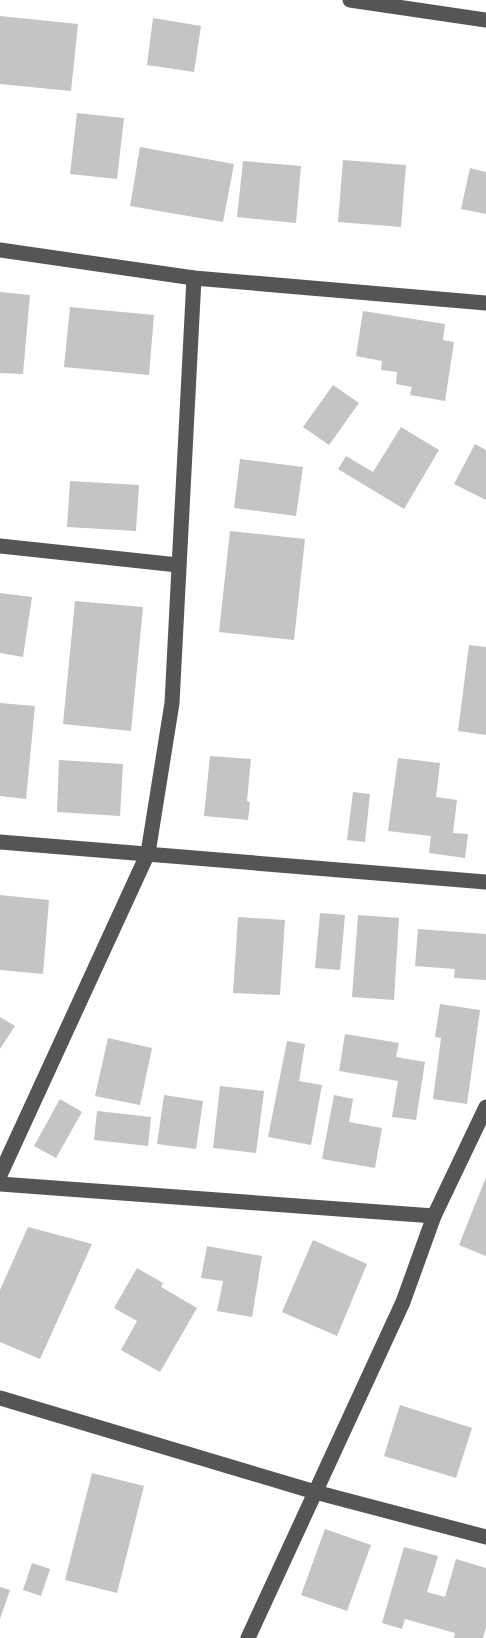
<svg xmlns="http://www.w3.org/2000/svg" width="486" height="1638" font-family="Rubik,sans-serif">
<style>
.building{fill:#c4c4c4}
.lines{fill:none;stroke-linecap:round;stroke-linejoin:round}
.minor{stroke:#555;stroke-width:15}
</style>
<rect width="100%" height="100%" fill="#fff"/>
<g class="building">
<path d="M0,16l78,8 -7,67 -71,-7z"/>
<path d="M153,18l48,8 -7,46 -47,-7z"/>
<path d="M77,113l47,5 -7,61 -47,-5z"/>
<path d="M140,147l94,17 -11,58 -93,-16z"/>
<path d="M343,160l63,5 -5,62 -63,-5z"/>
<path d="M243,161l58,5 -5,57 -59,-6z"/>
<path d="M470,168l16,4v42l-25,-5z"/>
<path d="M0,292l30,3 -7,79 -23,-1z"/>
<path d="M70,307l84,8 -5,60 -85,-8z"/>
<path d="M363,311l82,13 -2,16 11,2 -9,59 -35,-6 2,-8 -16,-3 1,-12 -16,-2 1,-9 -26,-5z"/>
<path d="M333,385l26,18 -30,42 -26,-18z"/>
<path d="M401,427l38,23 -35,59 -66,-40 8,-13 27,16z"/>
<path d="M475,444l11,6v50l-32,-16z"/>
<path d="M240,459l63,8 -7,49 -62,-8z"/>
<path d="M70,481l69,4 -3,46 -69,-4z"/>
<path d="M230,531l75,8 -11,101 -75,-8z"/>
<path d="M0,593l32,4 -9,60 -23,-4z"/>
<path d="M75,601l68,6 -12,124 -68,-7z"/>
<path d="M469,645l17,2v88l-28,-4z"/>
<path d="M0,703l35,3 -9,93 -26,-3z"/>
<path d="M210,756l41,3 -4,42 3,1 -2,18 -44,-4z"/>
<path d="M398,758l42,5 -4,34 21,3 -4,33 15,1 -3,24 -36,-5 2,-17 -43,-5z"/>
<path d="M59,760l64,4 -3,52 -63,-4z"/>
<path d="M353,792l17,2 -5,48 -18,-2z"/>
<path d="M0,895l49,5 -6,74 -43,-4z"/>
<path d="M320,913l25,2 -5,55 -25,-2z"/>
<path d="M358,915l41,3 -5,82 -42,-3z"/>
<path d="M238,917l47,3 -5,75 -47,-2z"/>
<path d="M418,929l68,5v46l-32,-2 1,-9 -40,-3z"/>
<path d="M440,1004l40,6 -13,94 -34,-5 8,-61 -6,-1z"/>
<path d="M0,1017l15,9 -15,23z"/>
<path d="M345,1034l54,9 -3,14 29,5 -9,58 -24,-3 6,-36 -59,-10z"/>
<path d="M108,1038l44,10 -12,57 -45,-9z"/>
<path d="M287,1041l18,3 -6,37 23,4 -11,60 -43,-8z"/>
<path d="M220,1086l44,5 -8,62 -43,-5z"/>
<path d="M164,1095l39,6 -7,48 -39,-5z"/>
<path d="M334,1095l19,4 -4,23 33,6 -7,40 -53,-9z"/>
<path d="M60,1099l22,13 -26,46 -22,-12z"/>
<path d="M97,1111l54,6 -3,29 -54,-6z"/>
<path d="M486,1177v79l-27,-11z"/>
<path d="M28,1227l64,17 -52,115 -40,-17v-52z"/>
<path d="M313,1240l54,24 -30,72 -55,-24z"/>
<path d="M207,1246l55,10 -10,61 -35,-6 6,-30 -22,-3z"/>
<path d="M137,1268l26,15 -2,4 36,21 -37,64 -39,-22 16,-29 -23,-13z"/>
<path d="M400,1405l72,23 -16,50 -72,-22z"/>
<path d="M92,1473l52,13 -27,107 -52,-13z"/>
<path d="M325,1529l46,16 -24,66 -46,-16z"/>
<path d="M404,1547l34,9 -11,36 18,5 11,-38 30,9v59l-3,11h-29l1,-5 -50,-14 -3,10 -20,-6z"/>
<path d="M32,1563l18,6 -9,27 -18,-6z"/>
<path d="M0,1587l10,3 -10,29z"/>
</g>
<g class="lines">
<g class="minor">
<path d="M350,0l136,20"/>
<path d="M0,250l194,28 292,25"/>
<path d="M0,546l178,19"/>
<path d="M0,842l486,40"/>
<path d="M0,1175l148,-322 24,-150 22,-425"/>
<path d="M0,1184l434,32"/>
<path d="M0,1398l315,94 171,45"/>
<path d="M248,1638l155,-336 31,-86 52,-109"/>
</g>
</g>
</svg>
